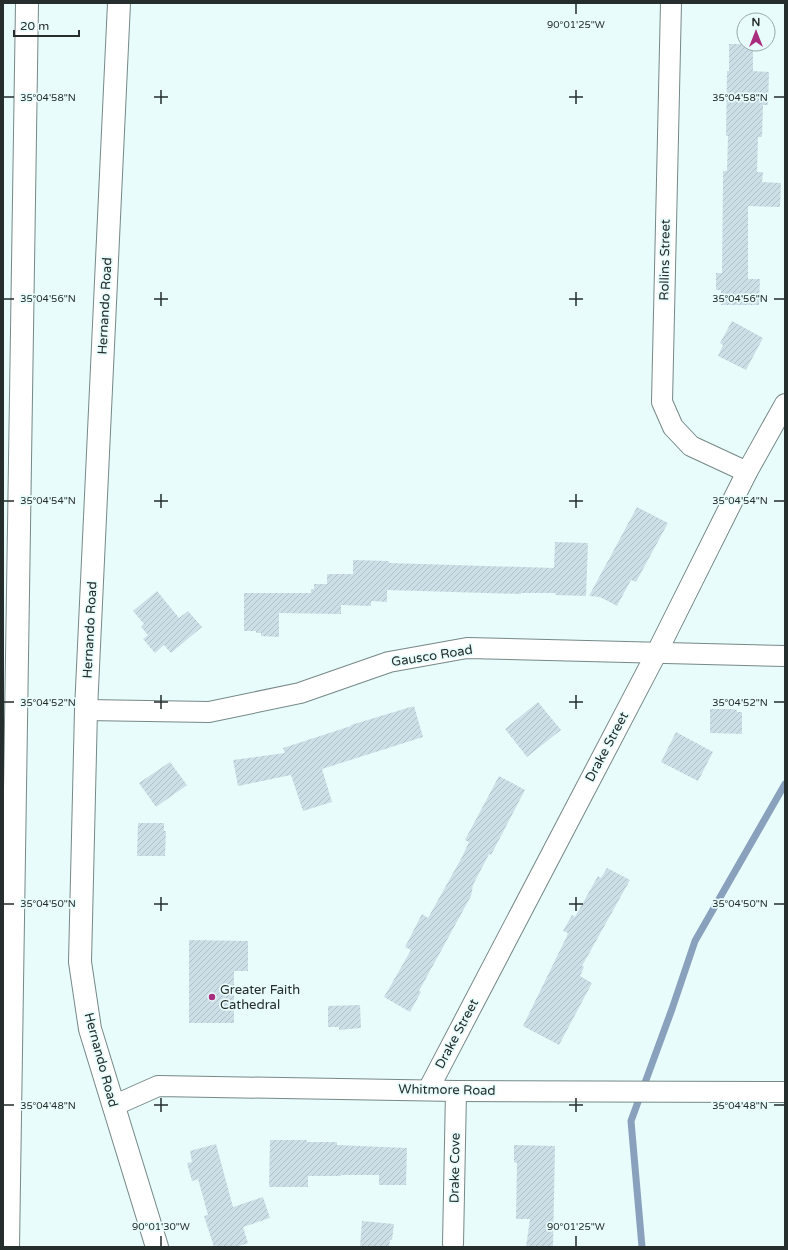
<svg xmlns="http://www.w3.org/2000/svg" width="788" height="1250" font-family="'Varela Round',sans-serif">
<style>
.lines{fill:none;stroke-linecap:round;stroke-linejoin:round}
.stream{stroke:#89a1bc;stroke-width:7}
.building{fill:url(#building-hatch)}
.minor-casing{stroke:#768887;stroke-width:22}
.secondary-casing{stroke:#768887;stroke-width:24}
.motorway-casing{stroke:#768887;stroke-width:24}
.minor{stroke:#fff;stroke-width:20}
.secondary{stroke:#fff;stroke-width:22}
.motorway{stroke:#fff;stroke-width:22}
.ticks{fill:none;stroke:#252d2d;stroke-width:1.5}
.poi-dot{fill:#a92d7f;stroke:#e7fcfb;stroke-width:1.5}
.labels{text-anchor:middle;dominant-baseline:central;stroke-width:3.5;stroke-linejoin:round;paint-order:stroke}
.street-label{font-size:13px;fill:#252d2d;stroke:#e7fcfb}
.poi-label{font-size:13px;fill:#252d2d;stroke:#e7fcfb;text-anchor:start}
.ticks-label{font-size:10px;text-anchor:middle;fill:#252d2d;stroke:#e7fcfb;stroke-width:3.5;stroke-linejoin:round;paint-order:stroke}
</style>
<defs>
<pattern id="building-hatch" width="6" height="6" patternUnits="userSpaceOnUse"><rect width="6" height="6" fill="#cddfe6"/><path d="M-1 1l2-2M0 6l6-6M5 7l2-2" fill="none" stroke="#b0c0c6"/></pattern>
</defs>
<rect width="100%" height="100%" fill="#e7fcfb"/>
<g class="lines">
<path class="stream" d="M642,1247l-11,-126 41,-112 23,-68 90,-157"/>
</g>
<g class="building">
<path d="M729,44h24v27l16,1 -1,33h-5l-1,32h-4l-1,35h6l-1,10 19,1 -1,24 -32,-1v73h12l-1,26h-38v-15h-5v-17h6l1,-93v-9h4l1,-35h-2l1,-65h2z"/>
<path d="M732,321l31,17 -17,32 -28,-14 5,-11 -3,-2z"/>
<path d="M637,507l31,16 -32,59 -5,-2 -14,26 -17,-9 -11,-1z"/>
<path d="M555,542l33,1 -2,53 -31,-1 1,-2h-35v1l-134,-4v12l-16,-1v5l-30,-1v9l-62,-1v24l-18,-1v-3h-5v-2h-12v-38h67v-4h3v-5h13v-10h26v-14l36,1v2l165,5z"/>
<path d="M157,591l22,27 9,-7 14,16 -31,26 -7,-8 -9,8 -12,-14 5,-4 -7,-8 3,-3 -11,-13z"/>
<path d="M538,702l23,28 -34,27 -22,-28z"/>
<path d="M414,706l9,31 -101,32 10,33 -29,9 -12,-36 -53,11 -5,-26 52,-7 -2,-5 68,-22v-1z"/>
<path d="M710,709h22l5,1v2h5v22l-32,-1z"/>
<path d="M676,732l37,20 -15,29 -37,-19z"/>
<path d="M170,762l17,23 -31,22 -17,-24z"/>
<path d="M499,776l26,14 -34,65 -2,-1 -16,31 -2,11 -52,95 2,1 -11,20 -26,-15 27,-47 -6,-3 17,-33 6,4 34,-61 7,-15 -4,-2z"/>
<path d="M138,823h26v8h2l-1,25h-28z"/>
<path d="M607,868l23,12 -48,86 2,1 -4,9 12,7 -33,62 -36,-19 43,-88 2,-5 -5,-2 9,-16 3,2 23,-41 3,2z"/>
<path d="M189,940l59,1v30h-14v52h-45z"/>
<path d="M360,1005l1,23 -22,2v-3h-11v-21z"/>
<path d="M270,1140h37v2h30v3l70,3 -1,37h-27v-10h-38v1h-33v11h-39z"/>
<path d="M216,1144l17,63 30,-10 7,21 -27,9 5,16 -12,4h-22l-10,-31 4,-1 -10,-36 -6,2 -5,-18 5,-1 -2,-11z"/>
<path d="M514,1145l41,1 -2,101h-27l4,-28h-14l1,-56 -3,-1z"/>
<path d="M362,1221l32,3 -2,16h-2l-1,7h-29z"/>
</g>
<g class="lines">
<g class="minor-casing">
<g id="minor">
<path d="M671,3l-9,399 11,25 18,19 56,26"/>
<path d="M86,710l123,2 91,-19 89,-31 78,-14 318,8"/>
<path d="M428,1090l228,-436 91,-182 38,-68"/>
<path d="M113,1106l45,-20 298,5 329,1"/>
<path d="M453,1244l3,-153"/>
</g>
</g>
<g class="secondary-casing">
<path id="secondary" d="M119,3l-33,707 -6,252 10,67 67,218"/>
</g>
<g class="motorway-casing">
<path id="motorway" d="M8,1247l19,-1244"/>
</g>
<use href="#minor" class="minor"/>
<use href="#secondary" class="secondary"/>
<use href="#motorway" class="motorway"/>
</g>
<path class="ticks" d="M576,4v10M161,90v14M576,90v14M4,97h10M154,97h14M569,97h14M774,97h10M161,292v14M576,292v14M4,299h10M154,299h14M569,299h14M774,299h10M161,494v14M576,494v14M4,501h10M154,501h14M569,501h14M774,501h10M161,695v14M576,695v14M4,702h10M154,702h14M569,702h14M774,702h10M161,897v14M576,897v14M4,904h10M154,904h14M569,904h14M774,904h10M161,1098v14M576,1098v14M4,1105h10M154,1105h14M569,1105h14M774,1105h10M161,1236v10M576,1236v10"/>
<circle class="poi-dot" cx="212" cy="997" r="4"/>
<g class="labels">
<g class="street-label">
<text transform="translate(665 260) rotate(-89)">Rollins Street</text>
<text transform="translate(105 306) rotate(-87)">Hernando Road</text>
<text transform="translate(90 630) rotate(-87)">Hernando Road</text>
<text transform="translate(432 656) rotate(-9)">Gausco Road</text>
<text transform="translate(607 747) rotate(-62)">Drake Street</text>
<text transform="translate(457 1034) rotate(-62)">Drake Street</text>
<text transform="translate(101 1060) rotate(75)">Hernando Road</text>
<text transform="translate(447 1090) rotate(1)">Whitmore Road</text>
<text transform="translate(455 1168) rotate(-89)">Drake Cove</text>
</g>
<g class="poi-label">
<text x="220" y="990">Greater Faith<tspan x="220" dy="15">Cathedral</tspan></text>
</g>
</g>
<g class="ticks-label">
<text x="576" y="28">90°01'25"W</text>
<text x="48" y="101">35°04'58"N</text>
<text x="740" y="101">35°04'58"N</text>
<text x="48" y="302">35°04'56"N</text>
<text x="740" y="302">35°04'56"N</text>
<text x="48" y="504">35°04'54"N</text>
<text x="740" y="504">35°04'54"N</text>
<text x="48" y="706">35°04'52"N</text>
<text x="740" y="706">35°04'52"N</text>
<text x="48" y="907">35°04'50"N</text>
<text x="740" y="907">35°04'50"N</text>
<text x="48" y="1109">35°04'48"N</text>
<text x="740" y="1109">35°04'48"N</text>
<text x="161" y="1230">90°01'30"W</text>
<text x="576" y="1230">90°01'25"W</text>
</g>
<rect width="788" height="1250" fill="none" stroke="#252d2d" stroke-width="8"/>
<g transform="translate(756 32)"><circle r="19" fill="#e7fcfb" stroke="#99a9a9"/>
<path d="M0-3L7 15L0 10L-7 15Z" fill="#a92d7f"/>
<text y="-6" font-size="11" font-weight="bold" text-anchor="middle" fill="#252d2d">N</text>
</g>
<path d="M14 30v6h65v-6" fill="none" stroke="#252d2d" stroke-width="2"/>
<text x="20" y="30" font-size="12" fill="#252d2d" stroke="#e7fcfb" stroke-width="3" paint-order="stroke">20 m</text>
</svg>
